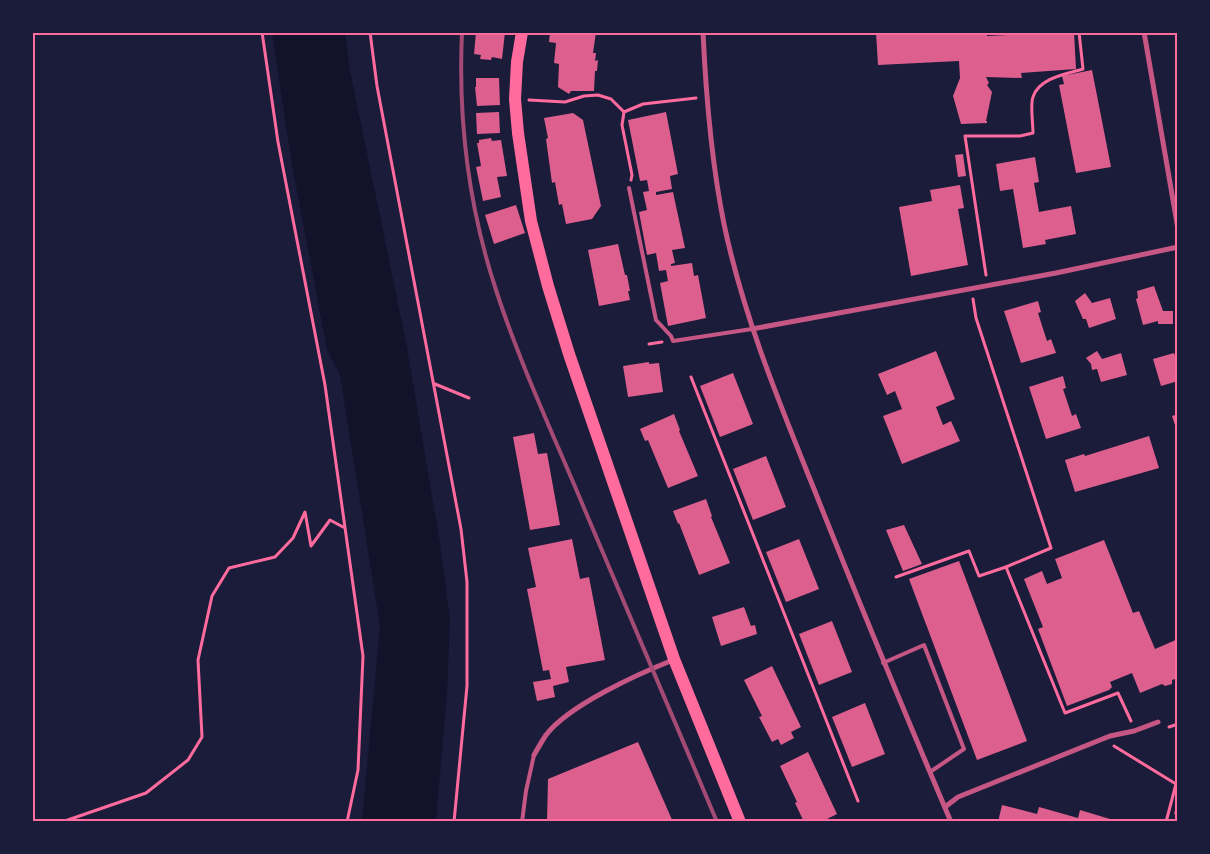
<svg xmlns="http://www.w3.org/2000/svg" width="1210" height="854" font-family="Signika,sans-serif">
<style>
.water{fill:#12122b}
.building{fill:#dd5f8e}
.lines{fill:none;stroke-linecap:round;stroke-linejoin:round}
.path{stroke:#ff6b9d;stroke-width:3}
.service{stroke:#c65784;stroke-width:4}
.minor{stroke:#c65784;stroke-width:5}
.primary{stroke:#ff6b9d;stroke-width:12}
.rail{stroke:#a44b75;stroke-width:4}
.neatline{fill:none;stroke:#ff6b9d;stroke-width:2}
</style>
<rect width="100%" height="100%" fill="#1b1b3a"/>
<path class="water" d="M272,33h73l5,38 56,271 33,195 11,82 -3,74 -11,128h-74l18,-195 -40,-251 -13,-25 -35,-185z"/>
<g class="building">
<path d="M476,32h29l-3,27 -10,-2 -1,3 -11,-1 1,-4 -7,-1z"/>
<path d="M550,32h46l-3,21h3l-1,8 3,-1 -1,11h-2l-1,20h-23l-2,3 -11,-7 1,-23 -5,-1 2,-20 -7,-1z"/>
<path d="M876,32h111v4l87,-4 2,37 -55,4 1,5 -36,-1 3,6 -2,2 5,7 -6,29h1v2l-26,1 -8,-28 7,-18 -1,-17 -81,4z"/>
<path d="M1092,70l19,97 -35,6 -17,-88 5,-1 -2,-8z"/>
<path d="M476,78h23l1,27 -23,1 -2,-19h1z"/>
<path d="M499,112l1,21 -23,1 -1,-21z"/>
<path d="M666,112l12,62 -8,2 2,13 -16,3v3l17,-3 12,56 -13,2 3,13 -4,1v2l21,-3 2,13 4,-1 8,43 -38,8 -8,-43 8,-2 -2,-11 -7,1 -3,-18 -9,2 -8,-43 8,-2 -4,-18 6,-1 -2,-11 -7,1 -12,-61z"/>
<path d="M573,113l10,7 18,86 -9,13 -26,5 -4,-20 -3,1 -4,-23 -3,1 -6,-44 2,-1 -4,-20z"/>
<path d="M491,138l1,3 9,-1 6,36 -10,1 4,20 -18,4 -7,-34 5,-1 -4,-23h2v-3z"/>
<path d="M963,154l3,22 -8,1 -3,-22z"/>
<path d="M1035,157l4,25 -5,1 5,29 32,-6 5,28 -31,6 1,4 -23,4 -10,-59 -13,2 -4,-27z"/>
<path d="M960,185l4,23 -6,1 10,56 -57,11 -12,-69 33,-6 -2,-11z"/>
<path d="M516,205l9,28 -31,11 -9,-29z"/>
<path d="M618,244l7,31h2l3,16h-2l2,9 -31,6 -11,-56z"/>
<path d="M1154,286l9,25h10v13h-15v-3l-15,4 -7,-26 2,-1 -1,-7z"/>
<path d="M1085,293l7,10 18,-5 6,21 -27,9 -3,-9h-3l-8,-18z"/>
<path d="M1038,301l3,11 -3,1 9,28 4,-2 5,14 -35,10 -17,-52z"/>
<path d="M936,351l19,48 -19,8 7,18 8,-4 9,20 -58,23 -19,-48 19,-7 -7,-18 -8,4 -9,-21z"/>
<path d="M1097,351l5,8 19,-6 6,22 -26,7 -4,-13 -5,1 -1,-6 -5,-6z"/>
<path d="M1174,353l4,10v18l-17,5 -8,-27z"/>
<path d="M649,362v2l10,-1 4,29 -35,5 -5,-31z"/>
<path d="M733,373l20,51 -33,13 -20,-51z"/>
<path d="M1063,376l3,12 -3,1 9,27 4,-2 5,14 -35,11 -17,-52z"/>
<path d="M674,414l6,16 -1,1 19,45 -30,12 -20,-48 -3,1 -5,-12z"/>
<path d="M1178,414v17h-1l-5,-15z"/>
<path d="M534,433l4,21 9,-1 13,72 -30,5 -17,-93z"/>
<path d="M1149,436l10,32 -84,24 -10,-32 19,-6 1,2z"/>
<path d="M766,456l20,51 -33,13 -20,-51z"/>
<path d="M706,499l6,17 -1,1 19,46 -31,12 -20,-52 -1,1 -5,-13z"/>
<path d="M904,525l18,39 -19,7 -17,-41z"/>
<path d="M572,539l8,40 9,-2 16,83 -39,7 3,15 -16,4 2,11 -18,4 -4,-19 18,-3 -2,-9 -6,1 -16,-82 9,-2 -8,-39z"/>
<path d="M799,539l20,50 -33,13 -20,-50z"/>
<path d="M1104,540l29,73 6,-2 16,38 23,-10v39l-6,2v4l-7,2 -3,-2 -22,9 -8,-20 -22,9 2,5 -3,3 -42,16 -29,-77 5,-2 -19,-48 18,-8 5,13 15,-6 -7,-19z"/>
<path d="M959,561l68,180 -50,19 -68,-181z"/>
<path d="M744,607l7,19 4,-1 2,9 -36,12 -9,-29z"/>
<path d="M832,621l20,51 -33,13 -20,-51z"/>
<path d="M772,666l29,61 -10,5 3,6 -13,7 -3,-6 -6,3 -13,-25 3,-1 -18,-36z"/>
<path d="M865,703l20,51 -33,13 -20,-50z"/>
<path d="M638,742l35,80h-126l1,-43z"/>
<path d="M808,752l29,62 -10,5 1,3h-24l-9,-19 2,-1 -17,-36z"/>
<path d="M1177,802h1v13l-4,-1z"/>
<path d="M1002,805l35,9 2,-7 39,11 2,-8 40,12h-122z"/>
</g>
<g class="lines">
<g class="path">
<path d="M262,32l16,110 47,243 38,271 -5,114 -11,52"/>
<path d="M370,32l7,54 84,443 6,53v104l-13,136"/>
<path d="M529,100l36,2 19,-6 14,-1 13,4 13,13"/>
<path d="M631,180l1,-5 -10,-50 2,-13 19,-8 53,-6"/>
<path d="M986,275l-21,-139h55l13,-3c0,-10 -3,-28 0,-36 6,-19 33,-23 50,-28l-4,-37"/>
<path d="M973,299l3,19 75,230 -45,19 59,146 53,-20 13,28"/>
<path d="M649,344l13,-2"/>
<path d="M691,377l167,424"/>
<path d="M435,384l34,14"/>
<path d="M896,577l73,-26 10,25 27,-9"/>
<path d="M1169,727l9,-3"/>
<path d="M1114,746l62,38 -10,38"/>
<path d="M62,822l84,-29 42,-33 14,-23 -4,-77 14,-64 17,-28 46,-11 18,-19 12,-26 6,34 19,-26 13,7"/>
</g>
<g class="service">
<path d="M629,188l27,132 15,16 2,5 79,-12"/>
<path d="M883,663l41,-18 40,104 -34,23"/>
<path d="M522,822l4,-31 8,-36"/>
</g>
<g class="minor">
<path d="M703,32c3,65 8,128 21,192 19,91 55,178 90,265 44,111 90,222 137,333"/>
<path d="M1144,32l34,197"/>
<path d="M752,329l304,-56 122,-26"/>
<path d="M534,755c4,-7 8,-14 12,-20 23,-30 92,-61 127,-75"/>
<path d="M945,807l13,-10 152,-61 24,-5 24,-9"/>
</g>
<path class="primary" d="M522,32l-5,30 -2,37 3,34 13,88 17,65 21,68 105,305 66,163"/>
<path class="rail" d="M462,32c-4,87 7,176 34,258 24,74 58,146 88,218 44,104 89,209 133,314"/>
</g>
<rect width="1210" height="854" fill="none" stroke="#1b1b3a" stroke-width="68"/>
<rect x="34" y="34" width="1142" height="786" class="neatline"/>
</svg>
